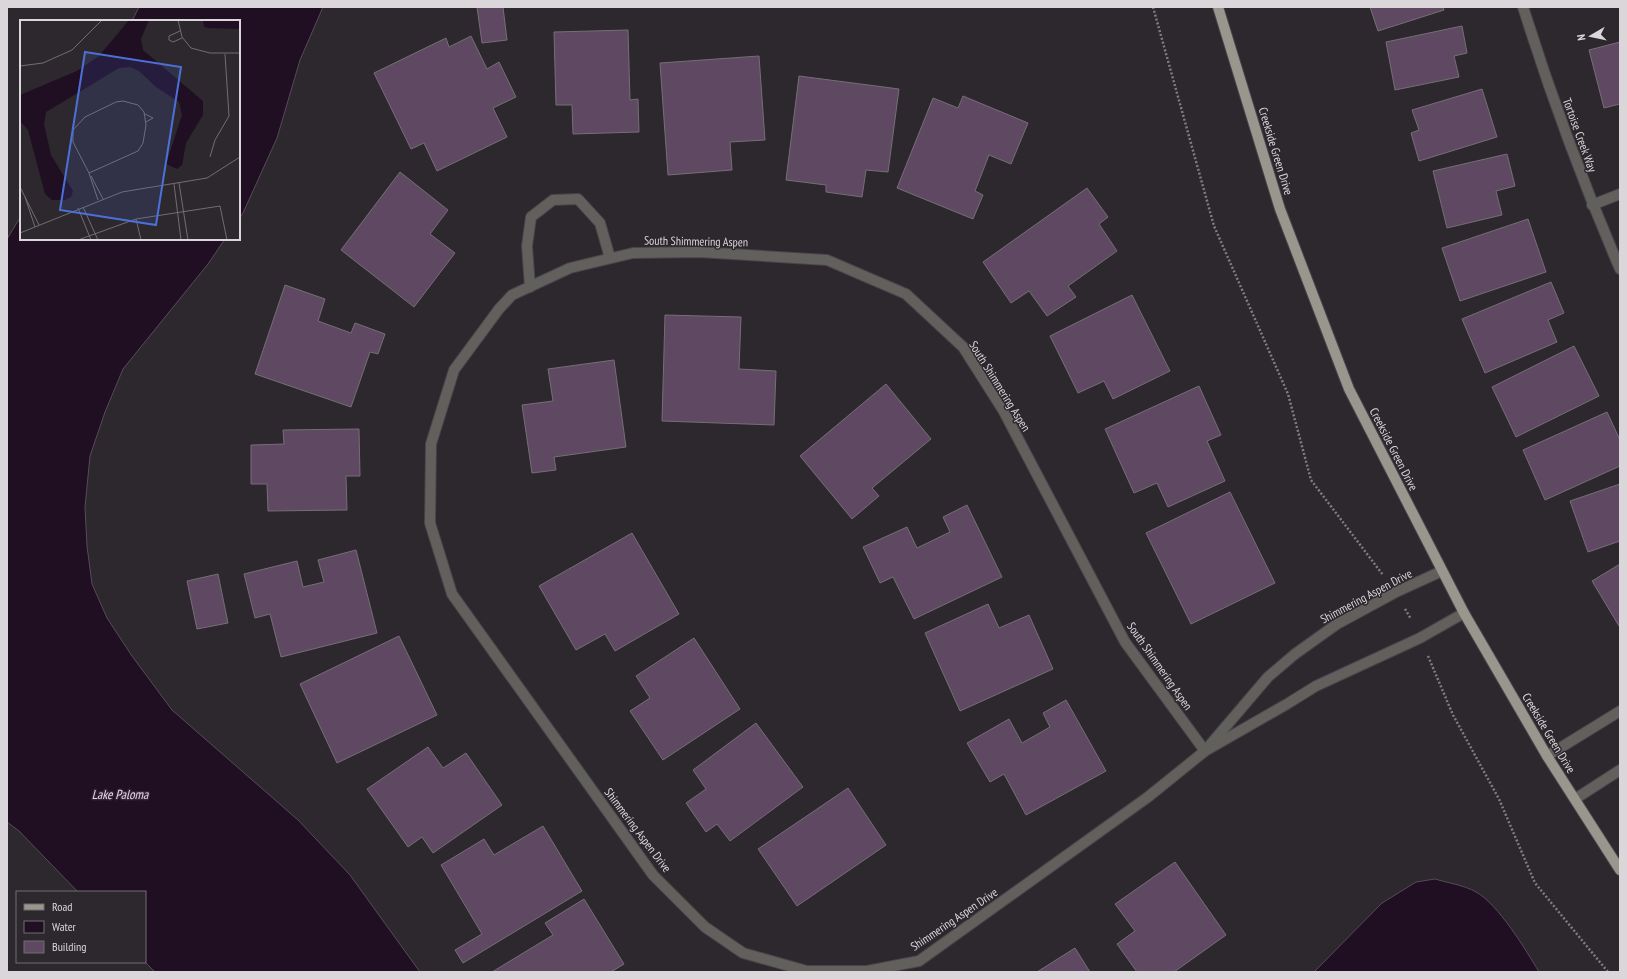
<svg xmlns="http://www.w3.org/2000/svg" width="1627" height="979" font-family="'PT Sans Narrow',sans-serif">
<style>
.water{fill:#200e23;stroke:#584a5a}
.building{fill:#5f4962;stroke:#756e76}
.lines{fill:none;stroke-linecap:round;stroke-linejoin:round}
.minor-casing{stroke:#49434a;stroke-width:12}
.major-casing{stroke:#49434a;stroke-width:12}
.path{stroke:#817c81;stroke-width:2.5;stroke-dasharray:2 2;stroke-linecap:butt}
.minor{stroke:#61605c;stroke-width:10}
.major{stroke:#98968d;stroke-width:10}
.labels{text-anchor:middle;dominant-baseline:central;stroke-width:3;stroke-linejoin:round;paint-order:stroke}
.street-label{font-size:12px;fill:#dad6da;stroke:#2d272e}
.water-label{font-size:13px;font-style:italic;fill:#f6ccfc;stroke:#2d272e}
.inset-road{fill:none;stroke:#726d73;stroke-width:1}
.view{fill:#4c70d8;fill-opacity:0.15;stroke:#4c70d8;stroke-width:2}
.inset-edge{fill:none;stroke:#dad6da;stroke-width:2}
</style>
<rect width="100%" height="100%" fill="#2d272e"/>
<g class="water">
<path d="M139,7h184l-23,53 -23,78 -34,75 -4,6v-198h-107z"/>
<path d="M21,216v23h204l-17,25 -85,105 -18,43 -15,44 -5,51 2,39 5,38 15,34 25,38 40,54 126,110 52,55 70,97h-265l-10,-10v-70h-67l-59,-61 -12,-9v-583z"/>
<path d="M1435,879c13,4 29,6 41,13 22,12 50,58 63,80h-225l68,-69 34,-21z"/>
</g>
<g class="building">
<path d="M477,7h26l4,33 -25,3z"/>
<path d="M1370,7h73l1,3 -66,21z"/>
<path d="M1462,26l5,27 -13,3 5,21 -64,13 -9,-48z"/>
<path d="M628,30l2,70 8,-1 1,33 -66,2 -1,-29h-16l-2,-73z"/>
<path d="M471,36l16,33 12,-7 17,35 -23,11 14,29 -70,34 -13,-28 -13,6 -37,-76 72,-35 3,9z"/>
<path d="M1620,42v62l-16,4 -15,-58z"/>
<path d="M759,56l6,84 -35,2 2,28 -64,5 -8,-112z"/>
<path d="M799,76l100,13 -11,83 -22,-2 -4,27 -36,-5v-7l-40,-5z"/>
<path d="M1482,89l15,48 -78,24 -8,-28 8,-3 -7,-20z"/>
<path d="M963,96l65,27 -17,41 -22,-9 -14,36 8,4 -10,24 -76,-31 36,-90 25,10z"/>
<path d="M1507,154l8,32 -19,5 6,24 -55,13 -14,-57z"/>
<path d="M400,172l48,38 -18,24 25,19 -41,54 -73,-57z"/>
<path d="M1087,188l21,29 -9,7 18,27 -49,35 8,11 -29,19 -18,-25 -18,12 -28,-41z"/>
<path d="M1528,219l18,53 -86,29 -18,-53z"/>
<path d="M1551,282l13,31 -16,7 9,22 -72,31 -23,-54z"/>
<path d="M285,285l40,14 -7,22 33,12 4,-10 30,11 -7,20 -8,-2 -19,55 -96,-33z"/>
<path d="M1132,295l38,76 -57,28 -9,-18 -26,12 -28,-57z"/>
<path d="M665,315l76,2 -2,52 37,2 -2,54 -112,-4z"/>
<path d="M1574,346l25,50 -83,41 -24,-50z"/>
<path d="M614,360l12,87 -72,10 2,13 -24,3 -10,-68 31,-4 -5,-32z"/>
<path d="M886,384l45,55 -59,49 7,8 -27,23 -52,-63z"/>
<path d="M1199,386l22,49 -14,6 18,40 -57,26 -11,-24 -23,10 -29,-64z"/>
<path d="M1607,412l13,28v26l-75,34 -22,-50z"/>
<path d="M359,429l1,47h-14l1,34 -79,1 -1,-27h-16v-39l33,-1 -1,-14z"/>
<path d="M1620,484v57l-32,11 -18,-51z"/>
<path d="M1230,492l45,91 -84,41 -45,-91z"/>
<path d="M967,505l35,72 -88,42 -21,-42 -13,6 -17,-36 44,-20 10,21 33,-16 -7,-15z"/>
<path d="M632,533l47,81 -64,37 -10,-17 -29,16 -37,-64z"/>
<path d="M356,550l21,83 -96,24 -11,-43 -15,4 -11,-44 53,-13 6,26 21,-5 -6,-22z"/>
<path d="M1620,564v61l-1,1 -27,-45z"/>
<path d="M218,574l10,49 -31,6 -10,-48z"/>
<path d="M988,604l11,24 30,-13 24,54 -93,42 -35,-78z"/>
<path d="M399,636l38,79 -100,48 -37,-79z"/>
<path d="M694,638l46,71 -77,51 -33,-49 20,-13 -14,-22z"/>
<path d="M1066,700l40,71 -80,44 -22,-41 -14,8 -23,-39 42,-24 13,24 28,-16 -7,-14z"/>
<path d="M756,723l47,64 -73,54 -13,-17 -11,8 -20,-29 20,-14 -13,-19z"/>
<path d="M428,747l15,21 23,-15 36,52 -69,48 -11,-16 -14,10 -41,-58z"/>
<path d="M848,788l38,57 -89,61 -39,-57z"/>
<path d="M543,826l39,65 -119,72 -8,-13 27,-16 -41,-69 43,-26 10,16z"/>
<path d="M1175,862l51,73 -52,37h-37l-20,-28 18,-13 -20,-27z"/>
<path d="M584,899l40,65 -13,8h-119l61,-37 -8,-12z"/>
<path d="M1075,948l15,24h-53z"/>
</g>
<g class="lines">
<g class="minor-casing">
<g id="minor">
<path d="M1523,7c28,89 60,176 97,262"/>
<path d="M1592,205l28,-11"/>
<path d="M530,287l-3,-41 4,-29 22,-17 25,-1 22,24 10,35"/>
<path d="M1210,745l58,-68 27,-23 42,-30 59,-32 46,-21"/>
<path d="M1205,751l-80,-109 -122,-232 -40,-63 -57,-53 -79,-34 -128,-8 -66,1 -63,15 -58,27 -13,14 -45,61 -23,74 -1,79 22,71 201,281 52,52 38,26 64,18h60l52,-10 229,-164 57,-46 82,-47 29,-18 104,-48 44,-25"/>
<path d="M1547,756l73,-45"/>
<path d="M1575,799l45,-29"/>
</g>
</g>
<g class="major-casing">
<path id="major" d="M1218,7l62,202 69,180 115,224 83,143 73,114"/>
</g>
<g class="path">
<path d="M1153,7l61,219 74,168 23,86 72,95"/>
<path d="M1405,609l6,10"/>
<path d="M1428,656l25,59 46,84 36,84 73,89"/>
</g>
<use href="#minor" class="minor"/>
<use href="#major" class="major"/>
</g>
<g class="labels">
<g class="street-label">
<text transform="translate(1580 135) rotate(70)">Tortoise Creek Way</text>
<text transform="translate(1276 151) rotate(73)">Creekside Green Drive</text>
<text transform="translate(696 241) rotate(1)">South Shimmering Aspen</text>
<text transform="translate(1000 386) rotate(58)">South Shimmering Aspen</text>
<text transform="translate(1394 449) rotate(63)">Creekside Green Drive</text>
<text transform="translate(1366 596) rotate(-28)">Shimmering Aspen Drive</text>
<text transform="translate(1160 666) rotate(55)">South Shimmering Aspen</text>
<text transform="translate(1549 733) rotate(59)">Creekside Green Drive</text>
<text transform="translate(638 830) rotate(53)">Shimmering Aspen Drive</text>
<text transform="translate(954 919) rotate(-34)">Shimmering Aspen Drive</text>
</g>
<g class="water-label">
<text x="120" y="794">Lake Paloma</text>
</g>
</g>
<g transform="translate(20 20)">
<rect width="220" height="220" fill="#2d272e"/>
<path d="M109,0h20l-8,19 2,11 60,51v14l-17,28 -4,22 -5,4 -11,-5 16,-49 -3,-13 -23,-15 -17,-16 -9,-4 -11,1 -73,44 -2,12 7,31 22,36 -2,6 -6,3h-13l-7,-6 -17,-64 -8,-9v-26l57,-24 22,-15zM183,0h37v9l-32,-1 -4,-1z" fill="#200e23"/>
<path class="inset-road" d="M158,0l4,17 9,11 19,5h30M160,11l-11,5v4l4,2 9,-4M0,46l23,-3 29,-13 30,-30M125,94l8,4 -7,4M190,137l5,-17 14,-24 -4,-62M69,153l49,-22 5,-8 3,-18 -2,-13 -6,-7 -15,-4 -7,1 -31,15 -12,13v12l16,31 9,27M71,156l12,23M159,163l9,57M154,164l7,56M0,167l19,38M5,177l10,30M63,187l15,33M58,188l13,32M116,199l5,21M0,213l102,-41 85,-14 33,-21M58,220l58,-21 84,-13 7,34"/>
<path class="view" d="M65,32l96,15 -25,158 -96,-15z"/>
<rect width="220" height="220" class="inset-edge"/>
</g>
<rect width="1627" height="979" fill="none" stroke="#dad6da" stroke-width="16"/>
<rect x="16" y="891" width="130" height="72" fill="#2d272e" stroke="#726d73"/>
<rect x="24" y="904" width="20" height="6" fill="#98968d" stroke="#726d73"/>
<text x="52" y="911" font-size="12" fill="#dad6da">Road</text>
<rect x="24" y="921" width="20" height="12" fill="#200e23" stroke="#726d73"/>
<text x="52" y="931" font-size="12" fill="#dad6da">Water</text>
<rect x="24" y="941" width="20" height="12" fill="#5f4962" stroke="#726d73"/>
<text x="52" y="951" font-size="12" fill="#dad6da">Building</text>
<g transform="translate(1591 36) rotate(261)" stroke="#2d272e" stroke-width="3" paint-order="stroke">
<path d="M0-3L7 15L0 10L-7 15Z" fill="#dad6da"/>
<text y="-6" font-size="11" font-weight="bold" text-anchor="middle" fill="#dad6da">N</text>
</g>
</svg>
